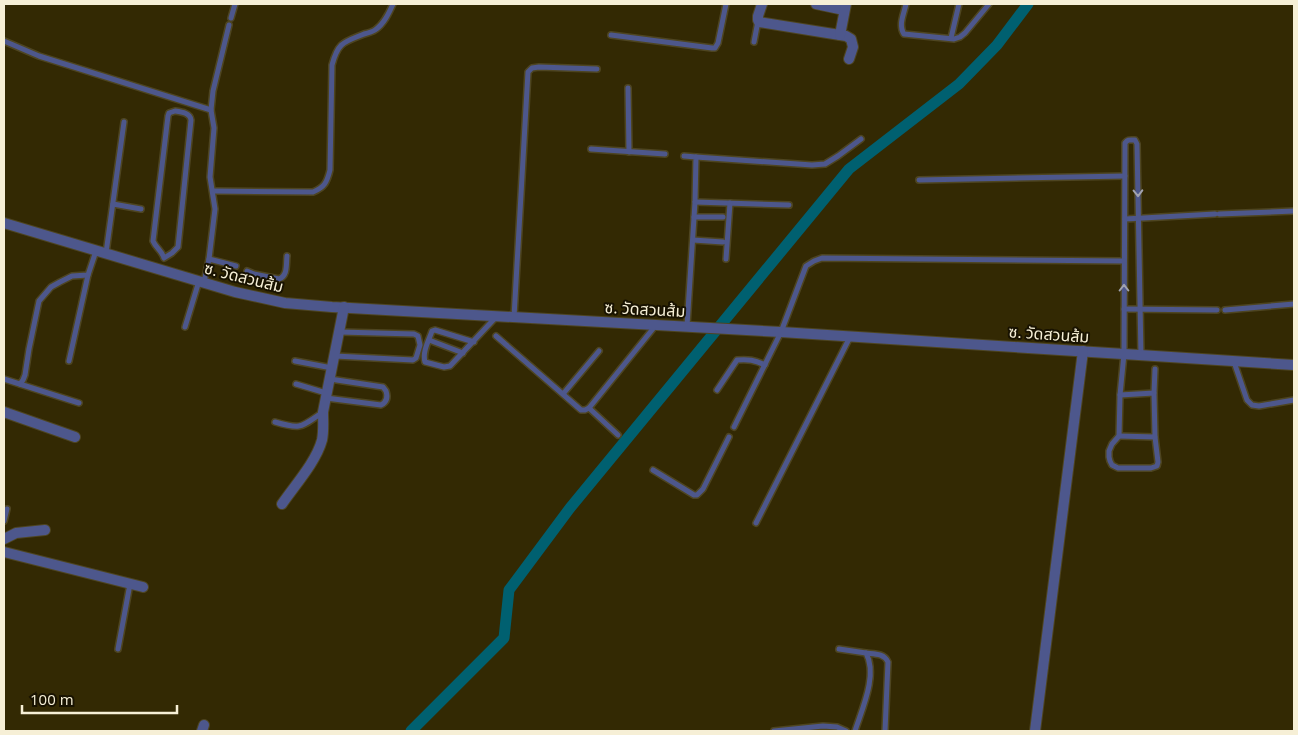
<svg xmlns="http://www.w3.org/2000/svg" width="1298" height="735" font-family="'Open Sans','Noto Sans Thai',sans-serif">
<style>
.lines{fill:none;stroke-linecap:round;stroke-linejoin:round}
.canal{stroke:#006070;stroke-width:11}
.service-casing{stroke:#4e4521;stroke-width:8}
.minor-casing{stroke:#4e4521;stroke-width:12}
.service{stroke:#4d578c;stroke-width:5}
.minor{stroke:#4d578c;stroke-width:10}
.oneway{stroke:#a2a3b1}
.labels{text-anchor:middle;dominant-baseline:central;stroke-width:4;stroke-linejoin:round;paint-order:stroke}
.street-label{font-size:16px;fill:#f6efd6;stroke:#181201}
</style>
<rect width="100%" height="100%" fill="#332903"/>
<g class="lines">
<path class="canal" d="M411,731l93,-93 5,-48 61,-82 279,-339 110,-85 38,-39 31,-41"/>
<g class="service-casing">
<g id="service">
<path d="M906,4c-2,10 -8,21 -2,30l50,5 6,-2 5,-4 24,-29"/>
<path d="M231,18l4,-14"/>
<path d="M611,35l101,13h3l3,-5 8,-39"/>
<path d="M951,38l8,-34"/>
<path d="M4,41l35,15 172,54"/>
<path d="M754,42l4,-21"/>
<path d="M628,88l1,64"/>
<path d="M175,111c7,1 15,2 16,9l-13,127 -6,6 -8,5c-2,-7 -8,-10 -11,-17l15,-125 1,-3z"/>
<path d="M591,149l74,5"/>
<path d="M684,156l12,1 -1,45 -8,124"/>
<path d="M696,157l116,8 13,-1 13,-8 23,-17"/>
<path d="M919,180l206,-4"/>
<path d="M213,191l100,1c12,-5 14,-10 17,-22l2,-105c6,-23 12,-23 32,-31 4,-1 8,-2 11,-4 9,-6 14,-17 18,-26"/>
<path d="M695,202l94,3"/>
<path d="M113,204l28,5"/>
<path d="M1219,214l75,-3"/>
<path d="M694,217h29"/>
<path d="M1125,219l90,-5"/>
<path d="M693,240l30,2"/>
<path d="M106,253l18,-131"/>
<path d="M209,259l27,7"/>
<path d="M726,259l4,-56"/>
<path d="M247,271l7,3 25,5c9,-3 7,-15 8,-23"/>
<path d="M204,282l5,-23 6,-50 -5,-32 4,-49 -3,-18 2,-19 16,-66"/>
<path d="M1124,309l93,1"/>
<path d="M1225,310l69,-6"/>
<path d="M514,317l14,-245 4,-4 7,-1 58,2"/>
<path d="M185,327l14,-46"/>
<path d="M496,336l85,74h4l4,-2 67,-83"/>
<path d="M429,340l34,13"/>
<path d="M474,342l-39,-12 -3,1c-3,9 -10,21 -7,31l19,5 6,-1 47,-50"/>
<path d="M1141,355l-4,-211 -2,-4c-5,0 -7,-1 -10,3l-1,211 -4,41 -1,41 -7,8 -3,7v6l1,4 2,4 6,3h33l6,-2 1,-4 -3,-25"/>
<path d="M335,356l78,4 3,-2 4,-13 -2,-9 -4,-2 -74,-2"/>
<path d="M69,361l19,-86"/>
<path d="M295,361l37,7"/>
<path d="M1234,362l13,38 5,5 7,1 35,-6"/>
<path d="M4,379l75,24"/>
<path d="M20,384l3,-4 2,-5 4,-26 10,-48 12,-14 9,-5 12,-6 16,-1 8,-24"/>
<path d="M296,384l30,9"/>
<path d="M717,390l20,-30c11,-1 18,0 28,5"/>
<path d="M1154,393l1,-24"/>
<path d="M563,394l36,-43"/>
<path d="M326,398l55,7c6,-3 7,-8 5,-14l-3,-4 -53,-8"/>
<path d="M589,408l29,27"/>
<path d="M275,422c27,8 26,5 48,-10"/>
<path d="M734,427l47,-95 25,-66 8,-5 8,-3 302,3"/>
<path d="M1119,436l36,1 -1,-44 -34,2"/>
<path d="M653,470l41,25h3l6,-6 26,-52"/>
<path d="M4,521l3,-12"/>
<path d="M756,523l94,-186"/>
<path d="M118,649l12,-65"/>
<path d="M839,649l27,4c12,22 -4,56 -11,78"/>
<path d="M866,653c8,1 18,0 22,9l-3,69"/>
<path d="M774,731l49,-5 14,1 9,4"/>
</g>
</g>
<g class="minor-casing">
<g id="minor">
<path d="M762,4l-4,12v4l1,2 87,14 5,3 2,8 -4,12"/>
<path d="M816,4l28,6"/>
<path d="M840,35l6,-31"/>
<path d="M4,223l231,69 50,11 47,4 449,25 513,33"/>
<path d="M4,412l71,25"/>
<path d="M282,504c13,-19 34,-42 40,-64 2,-10 1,-19 1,-28l21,-105"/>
<path d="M4,539l12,-6 29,-3"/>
<path d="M4,552l139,35"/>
<path d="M202,731l2,-6"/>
<path d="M1035,731l48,-380"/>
</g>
</g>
<use href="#service" class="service"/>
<use href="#minor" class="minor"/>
</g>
<defs><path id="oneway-chevron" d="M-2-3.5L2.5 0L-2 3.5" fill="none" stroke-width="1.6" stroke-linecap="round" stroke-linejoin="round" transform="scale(1.25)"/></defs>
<g class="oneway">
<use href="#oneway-chevron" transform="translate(1138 193) rotate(89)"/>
<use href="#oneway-chevron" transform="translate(1124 288) rotate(-90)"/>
</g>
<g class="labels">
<g class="street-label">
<text transform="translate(244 277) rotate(14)">ซ. วัดสวนส้ม</text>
<text transform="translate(645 309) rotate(3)">ซ. วัดสวนส้ม</text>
<text transform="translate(1049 334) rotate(4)">ซ. วัดสวนส้ม</text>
</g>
</g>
<rect width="1298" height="735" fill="none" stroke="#f6efd6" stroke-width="10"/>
<path d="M22 705v8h155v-8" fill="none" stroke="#f6efd6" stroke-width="2.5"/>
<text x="30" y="705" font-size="15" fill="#f6efd6" stroke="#181201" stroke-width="4" paint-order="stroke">100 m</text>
</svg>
